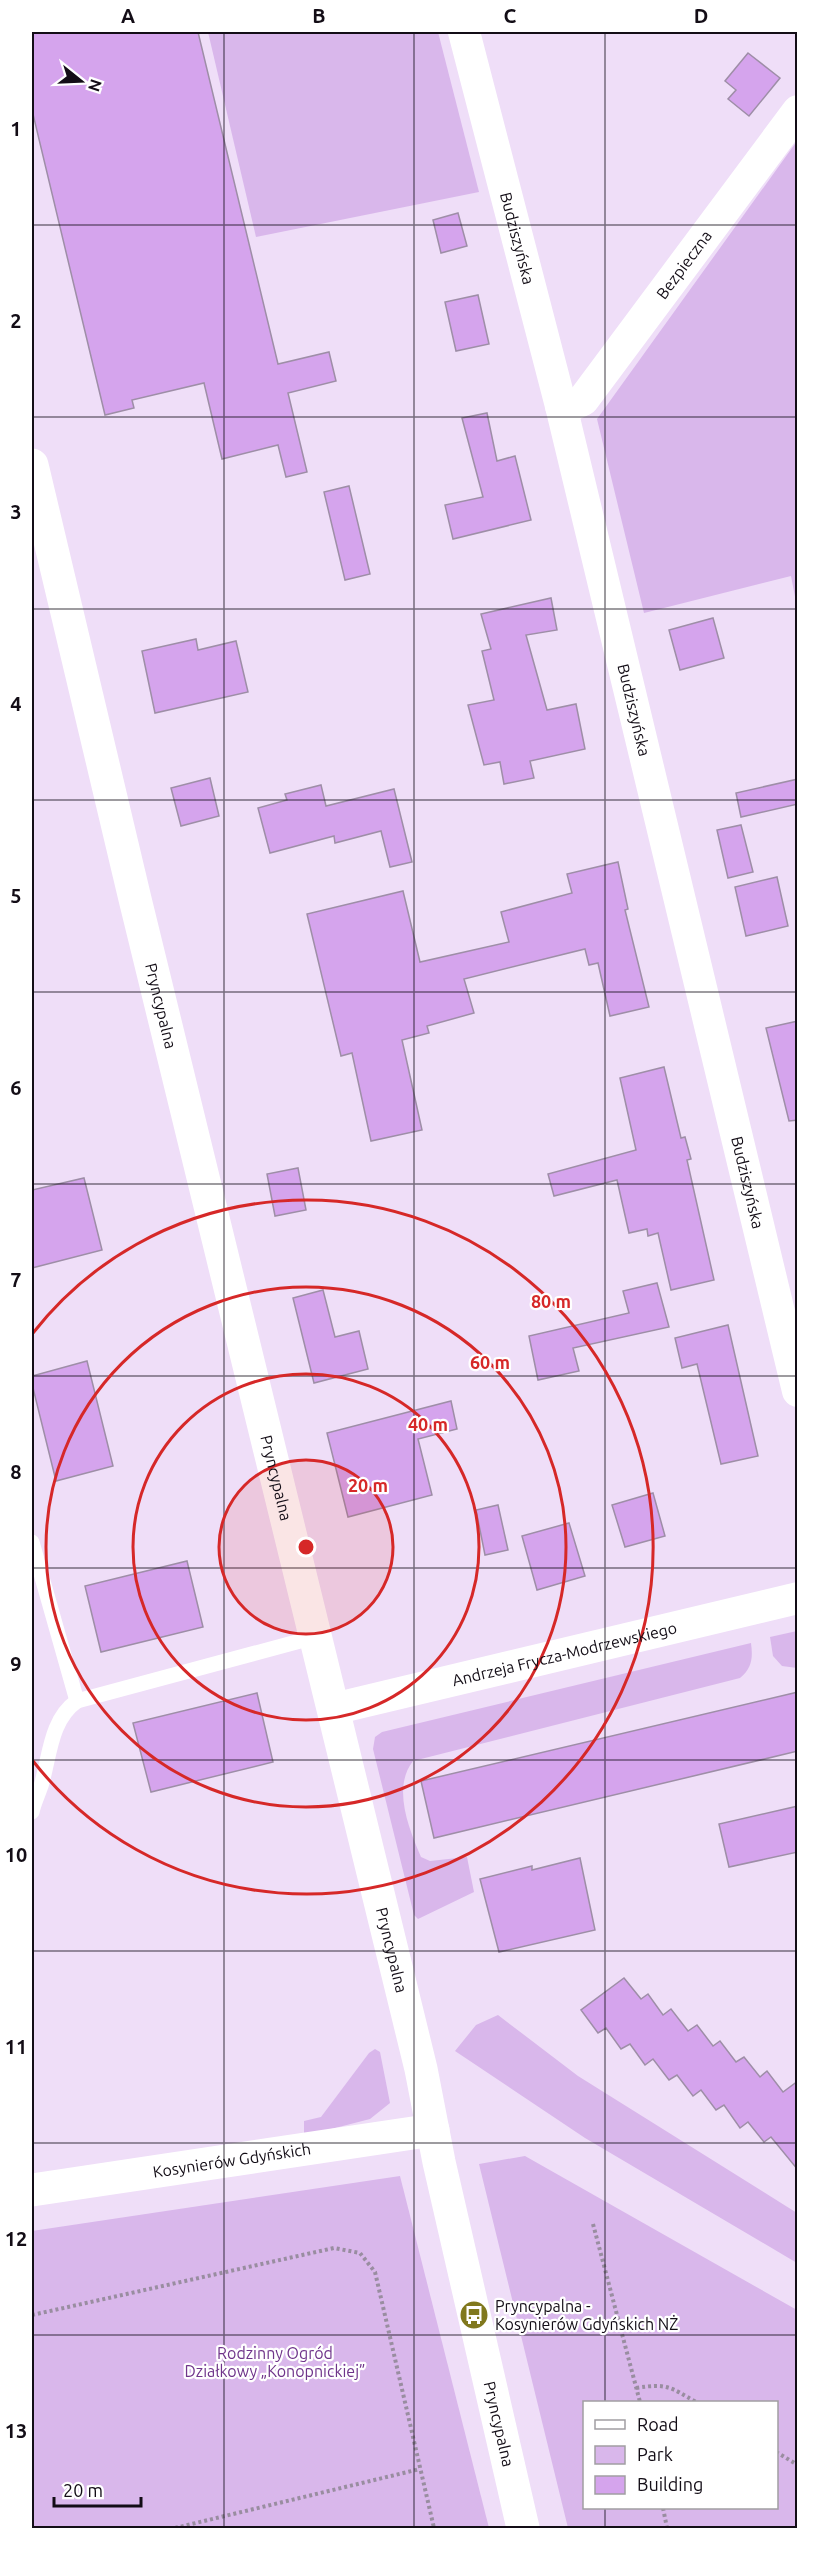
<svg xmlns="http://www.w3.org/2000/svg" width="829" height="2560" font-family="Ubuntu,sans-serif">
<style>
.green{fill:#d9b7eb;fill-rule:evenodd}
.building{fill:#d5a4ed;stroke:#9e8ea7;stroke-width:1.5}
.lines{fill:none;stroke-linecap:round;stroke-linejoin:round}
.path{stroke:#998da0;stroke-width:4;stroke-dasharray:3 3;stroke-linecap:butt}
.lane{stroke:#fff;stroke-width:15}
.street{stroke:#fff;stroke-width:32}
.secondary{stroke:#fff;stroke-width:33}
.grid{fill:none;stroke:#130d16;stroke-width:1.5;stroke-opacity:0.55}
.ring{fill:none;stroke:#d62828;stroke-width:3}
.labels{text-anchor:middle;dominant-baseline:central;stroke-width:4.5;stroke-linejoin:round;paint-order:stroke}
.street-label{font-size:16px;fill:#130d16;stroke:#fff}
.poi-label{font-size:16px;fill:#130d16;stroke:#fff;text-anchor:start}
.park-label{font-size:16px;fill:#6f348a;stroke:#fff}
.centre{fill:#d62828;stroke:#fff;stroke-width:3}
.ring-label{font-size:18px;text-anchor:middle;font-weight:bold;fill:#d62828;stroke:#fff;stroke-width:4.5;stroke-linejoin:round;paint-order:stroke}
.neatline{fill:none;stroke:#130d16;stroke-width:2}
.grid-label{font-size:20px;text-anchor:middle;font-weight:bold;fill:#130d16}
</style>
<rect width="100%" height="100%" fill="#efdef8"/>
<g class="green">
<path d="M208,32h230l41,160 -223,45z"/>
<path d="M797,141v466l-6,-31 -147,37 -47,-194z"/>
<path d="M797,1631v37l-15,-2 -9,-10 -3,-19z"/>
<path d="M751,1643c2,15 1,25 -11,35l-327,83c-21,27 -4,68 8,96l9,4 37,-4 7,35 -56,27 -4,-4 -41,-166 2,-12 7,-5z"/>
<path d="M498,2015l80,61 219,137v50l-212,-125 -130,-87 21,-26z"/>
<path d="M375,2049l5,3 10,51 -20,16 -66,17v-15l17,-4 48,-64z"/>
<path d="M525,2156l272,154v218h-229l-89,-364zM776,2402v106h-192v-106z"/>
<path d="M400,2176l89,352h-457v-297z"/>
</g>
<g class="building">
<path d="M32,32h166l80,332 51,-12 7,29 -48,12 19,79 -21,5 -8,-32 -56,14 -18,-76 -72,17 2,8 -29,7 -73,-305z"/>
<path d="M748,53l32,25 -31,38 -21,-17 8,-9 -11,-9z"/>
<path d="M458,213l9,33 -26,7 -8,-33z"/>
<path d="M478,295l11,49 -33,7 -11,-49z"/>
<path d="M487,413l10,48 18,-5 16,64 -78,19 -8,-34 38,-8 -21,-79z"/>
<path d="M349,486l21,88 -25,6 -21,-88z"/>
<path d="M551,598l6,32 -31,5 21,75 29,-6 9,45 -55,12 4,17 -30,6 -4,-22 -16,3 -16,-60 26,-5 -12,-49 9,-2 -10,-35z"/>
<path d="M713,618l11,40 -44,12 -11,-40z"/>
<path d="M196,639l2,11 38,-9 12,51 -93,21 -13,-62z"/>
<path d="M210,778l9,38 -38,10 -10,-38z"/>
<path d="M798,779v25l-57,13 -5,-24z"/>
<path d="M321,785l5,21 68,-17 18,73 -22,5 -9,-36 -46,12 -1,-7 -64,17 -12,-45 29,-8 -2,-6z"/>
<path d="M741,825l12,47 -25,6 -11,-48z"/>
<path d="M618,862l10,47 -3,1 24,97 -39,9 -12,-53 -9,2 -4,-16 -121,30 10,34 -47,13 2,7 -27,7 20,90 -51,11 -19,-88 -11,3 -34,-142 96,-23 17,71 89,-20 -8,-30 71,-19 -5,-19z"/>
<path d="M777,877l11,49 -42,10 -11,-49z"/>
<path d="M798,1021v99l-9,1 -23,-93z"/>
<path d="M664,1067l17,71 4,-1 6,22 -4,1 27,120 -43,10 -13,-57 -10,3 -1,-7 -18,4 -12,-53 -63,16 -6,-22 88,-24 -16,-72z"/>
<path d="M298,1168l8,42 -31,6 -8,-42z"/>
<path d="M84,1178l18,72 -70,18v-78z"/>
<path d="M657,1283l12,44 -96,21 6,23 -41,9 -9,-44 100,-23 -6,-22z"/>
<path d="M323,1290l12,47 24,-6 9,38 -54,14 -21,-85z"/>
<path d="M728,1325l30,131 -37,8 -24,-100 -15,4 -7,-30z"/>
<path d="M87,1361l26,105 -57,15 -24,-97v-8z"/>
<path d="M451,1401l6,28 -39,10 14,56 -84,22 -21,-84z"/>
<path d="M653,1493l12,43 -40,11 -13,-42z"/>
<path d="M498,1505l10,45 -23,5 -9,-45z"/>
<path d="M569,1523l16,53 -48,14 -15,-54z"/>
<path d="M187,1561l16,66 -102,25 -16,-66z"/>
<path d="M798,1692v59l-364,87 -13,-57z"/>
<path d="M257,1693l16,69 -122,30 -18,-69z"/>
<path d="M798,1806v46l-69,15 -10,-43z"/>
<path d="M580,1858l15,72 -96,22 -19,-73 52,-13v4z"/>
<path d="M624,1978l17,21 7,-5 15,21 8,-6 17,22 9,-6 16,21 7,-5 16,21 8,-5 16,20 7,-6 16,21 15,-11v89l-27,-33 -7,5 -16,-20 -8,6 -16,-23 -8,5 -15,-20 -8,6 -16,-21 -8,5 -16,-21 -8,6 -15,-21 -9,5 -15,-21 -8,5 -17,-23z"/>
</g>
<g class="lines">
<g class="path">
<path d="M593,2224l47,178"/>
<path d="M32,2315l302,-67 26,5 15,19 59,256"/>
<path d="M636,2388c31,-5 34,-1 60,14"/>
<path d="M776,2452l22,13"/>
<path d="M663,2508l4,20"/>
<path d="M175,2528l245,-59"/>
</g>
<g class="lane">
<path d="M32,1542l45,159 238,-64"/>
<path d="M32,1812c2,-9 6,-17 9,-26 9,-30 9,-66 36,-85"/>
</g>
<g class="street">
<path id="s1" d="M464,32l97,374 237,985"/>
<path id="s2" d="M561,406l11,-1 11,-5 215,-289"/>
<path id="s3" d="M333,1709l465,-111"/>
</g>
<g class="secondary">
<path id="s4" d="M32,465l103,434 286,1170 18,93 84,366"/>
<path id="s5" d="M32,2190l401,-60"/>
</g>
</g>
<path class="grid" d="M224,32v2496M414,32v2496M605,32v2370M32,225h766M32,417h766M32,609h766M32,800h766M32,992h766M32,1184h766M32,1376h766M32,1568h766M32,1760h766M32,1951h766M32,2143h766M32,2335h766M605,2508v20"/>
<circle cx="306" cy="1547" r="87" fill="#d62828" fill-opacity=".12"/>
<g class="ring">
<circle cx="306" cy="1547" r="87"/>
<circle cx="306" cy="1547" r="173"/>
<circle cx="306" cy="1547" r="260"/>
<path d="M33 1333A347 347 0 1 1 33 1761"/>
</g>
<defs>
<g id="bus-disc" transform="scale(1.5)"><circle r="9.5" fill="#80781d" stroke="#fff"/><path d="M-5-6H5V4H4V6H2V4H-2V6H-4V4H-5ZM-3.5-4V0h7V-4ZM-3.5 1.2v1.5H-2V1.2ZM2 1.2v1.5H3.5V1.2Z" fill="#fff"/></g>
</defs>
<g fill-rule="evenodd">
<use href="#bus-disc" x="474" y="2315"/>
</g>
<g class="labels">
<g class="street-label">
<text stroke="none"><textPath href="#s1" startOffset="213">Budziszyńska</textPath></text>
<text stroke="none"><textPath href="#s2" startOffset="192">Bezpieczna</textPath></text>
<text stroke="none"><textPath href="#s1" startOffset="699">Budziszyńska</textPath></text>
<text stroke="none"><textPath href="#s4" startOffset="556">Pryncypalna</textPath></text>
<text stroke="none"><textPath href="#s1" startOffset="1185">Budziszyńska</textPath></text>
<text stroke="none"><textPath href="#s4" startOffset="1042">Pryncypalna</textPath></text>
<text stroke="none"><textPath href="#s3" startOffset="238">Andrzeja Frycza-Modrzewskiego</textPath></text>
<text stroke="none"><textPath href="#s4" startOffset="1528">Pryncypalna</textPath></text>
<text stroke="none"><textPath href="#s5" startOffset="202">Kosynierów Gdyńskich</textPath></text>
<text stroke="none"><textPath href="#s4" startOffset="2014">Pryncypalna</textPath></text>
</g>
<g class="poi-label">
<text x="495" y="2306">Pryncypalna -<tspan x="495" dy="18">Kosynierów Gdyńskich NŻ</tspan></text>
</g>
<g class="park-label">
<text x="275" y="2353">Rodzinny Ogród<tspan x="275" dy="18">Działkowy „Konopnickiej”</tspan></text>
</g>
</g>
<circle cx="306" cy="1547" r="9" class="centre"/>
<g class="ring-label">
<text x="551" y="1308">80 m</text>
<text x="490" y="1369">60 m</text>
<text x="428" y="1431">40 m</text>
<text x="368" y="1492">20 m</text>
</g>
<rect width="829" height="2560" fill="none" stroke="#ffffff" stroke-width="66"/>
<rect x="583" y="2401" width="195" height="108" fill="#ffffff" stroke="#a19ea2" stroke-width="1.5"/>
<rect x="595" y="2420" width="30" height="9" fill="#ffffff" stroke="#a19ea2" stroke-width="1.5"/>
<text x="637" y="2431" font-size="18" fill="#130d16">Road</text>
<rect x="595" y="2446" width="30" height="18" fill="#d9b7eb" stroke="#a19ea2" stroke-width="1.5"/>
<text x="637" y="2461" font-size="18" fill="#130d16">Park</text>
<rect x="595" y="2476" width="30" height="18" fill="#d5a4ed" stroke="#a19ea2" stroke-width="1.5"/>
<text x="637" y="2491" font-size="18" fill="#130d16">Building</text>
<g transform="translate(81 81) rotate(108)" stroke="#ffffff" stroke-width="4.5" paint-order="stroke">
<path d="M0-4.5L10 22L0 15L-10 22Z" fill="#130d16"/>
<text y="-9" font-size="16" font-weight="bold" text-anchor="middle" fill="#130d16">N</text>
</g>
<path d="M54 2497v9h87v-9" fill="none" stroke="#130d16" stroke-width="3"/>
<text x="63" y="2497" font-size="18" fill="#130d16" stroke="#ffffff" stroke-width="4.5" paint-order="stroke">20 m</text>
<rect x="33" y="33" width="763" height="2494" class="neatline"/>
<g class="grid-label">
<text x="128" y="23">A</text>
<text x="319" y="23">B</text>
<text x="510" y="23">C</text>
<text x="701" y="23">D</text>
<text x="16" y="136">1</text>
<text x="16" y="328">2</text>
<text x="16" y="519">3</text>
<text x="16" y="711">4</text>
<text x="16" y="903">5</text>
<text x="16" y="1095">6</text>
<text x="16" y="1287">7</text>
<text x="16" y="1479">8</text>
<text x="16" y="1671">9</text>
<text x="16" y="1862">10</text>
<text x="16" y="2054">11</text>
<text x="16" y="2246">12</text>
<text x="16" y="2438">13</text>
</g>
</svg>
